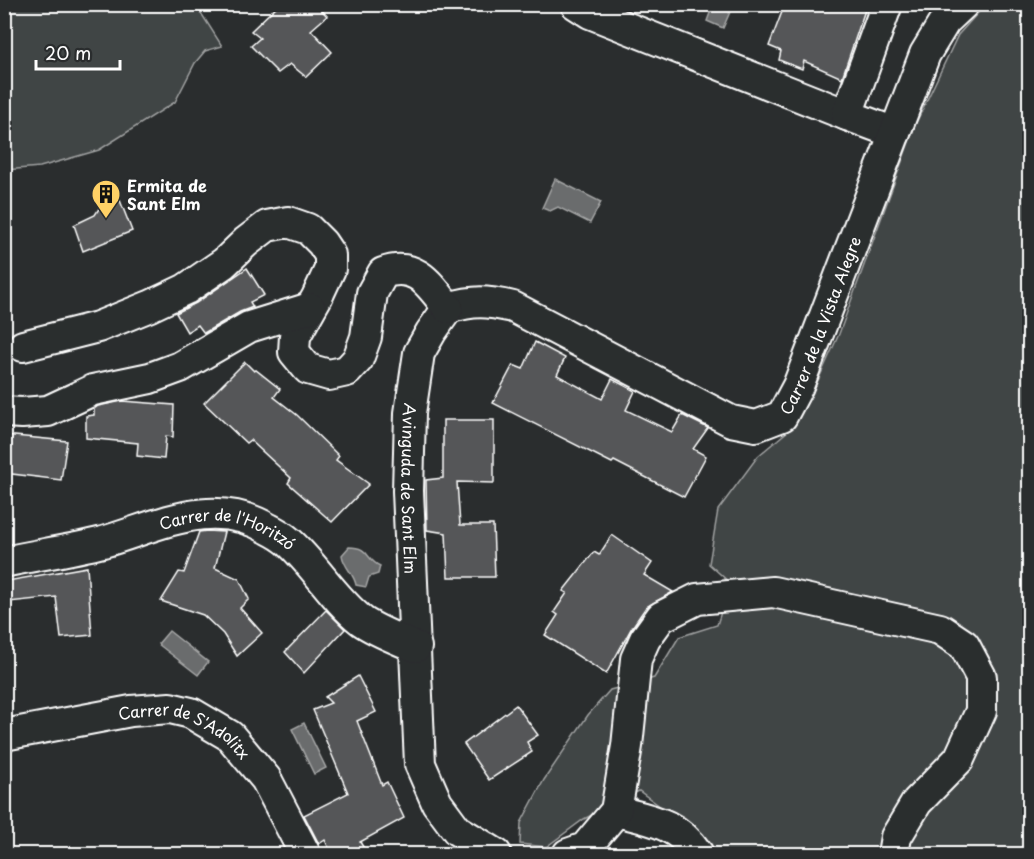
<svg xmlns="http://www.w3.org/2000/svg" width="1034" height="859" font-family="'Playpen Sans',sans-serif">
<style>
.green{fill:#414445;stroke:#a0a2a2;stroke-width:1.5}
.water{fill:#6a6c6d;stroke:#a6a7a7;stroke-width:1.5}
.building{fill:#555758;stroke:#fff;stroke-width:1.5}
.lines{fill:none;stroke-linecap:round;stroke-linejoin:round}
.minor-casing{stroke:#fff;stroke-width:34}
.minor{stroke:#2a2d2e;stroke-width:30}
.labels{text-anchor:middle;dominant-baseline:central;stroke-width:4.5;stroke-linejoin:round;paint-order:stroke}
.poi-label{font-size:16px;font-weight:bold;fill:#fff;stroke:#2a2d2e;text-anchor:start}
.street-label{font-size:16px;fill:#fff;stroke:#2a2d2e}
</style>
<rect width="100%" height="100%" fill="#2a2d2e"/>
<filter id="ink" filterUnits="userSpaceOnUse"><feTurbulence type="fractalNoise" baseFrequency=".0167" numOctaves="2"/><feDisplacementMap in="SourceGraphic" scale="12" xChannelSelector="R" yChannelSelector="G"/><feConvolveMatrix kernelMatrix="1 2 1 2 8 2 1 2 1" color-interpolation-filters="sRGB"/></filter>
<g filter="url(#ink)">
<g class="green">
<path d="M5,4l191,1 26,41 -17,5 -10,12 -20,39 -76,48 -59,17 -35,3z"/>
<path d="M985,5h44v849h-328l-33,-42 -29,-21 -55,28 -38,28 -26,-3 1,-21 23,-43 44,-65 22,-25 44,-12 25,-41 38,-12 13,-42 -21,-19 9,-54 40,-54 31,-26 27,-45 23,-51 77,-211 42,-88z"/>
</g>
<g class="water">
<path d="M713,5h20l-10,23 -16,-7z"/>
<path d="M555,179l46,23 -11,21 -32,-16 -8,4 -8,-3z"/>
<path d="M349,547c21,0 16,12 31,19l-2,8 -9,3 -3,10 -10,-2c-2,-12 -12,-17 -14,-30z"/>
<path d="M169,631l39,31 -10,13 -40,-31z"/>
<path d="M304,723l22,45 -12,6 -22,-45z"/>
</g>
<g class="building">
<path d="M279,4h37l11,12 -16,14 21,22 -26,25 -16,-13 -12,9 -27,-27 9,-8 -9,-7z"/>
<path d="M785,4h82l-25,74 -38,-17 -2,8 -23,-9 2,-9 -12,-5z"/>
<path d="M114,185l18,46 -49,20 -9,-26 21,-10z"/>
<path d="M247,268l17,27 -14,7 3,5 -13,5 -36,21 -6,-8 -11,7 -11,-19 20,-10z"/>
<path d="M535,342l30,16 -8,17 45,24 10,-20 23,12 -9,19 46,22 10,-17 26,13 -15,21 13,7 -22,41 -70,-36 -2,2 -119,-60 20,-38 10,4z"/>
<path d="M245,362l9,9 2,-1 24,19 -6,8 23,18 42,41 -3,4 33,24 -37,38 -44,-39 3,-5 -41,-38 -4,3 -42,-40z"/>
<path d="M122,401l52,4 -1,32 -7,-1 -2,23 -27,-3 1,-13 -52,-5v-22l8,-1v-6l4,-3z"/>
<path d="M443,420h51v63l-37,-1 3,43h33l2,52h-47l-2,-44 -19,-3 -1,-50 17,-2z"/>
<path d="M4,435l63,6 -6,39 -57,-7z"/>
<path d="M207,531l17,1 -9,36 24,11 10,20 -9,9 22,25 -25,23 -14,-22 -20,-19 -42,-14 18,-29 5,1 15,-41z"/>
<path d="M612,535l40,28 -8,12 29,17 -27,15 -15,22 -25,45 -61,-39 13,-20 -4,-3 13,-19 -4,-2 31,-39 5,3z"/>
<path d="M87,567l5,68 -31,3 -5,-41 -47,5 -2,-21z"/>
<path d="M326,610l19,19 -41,44 -19,-21z"/>
<path d="M358,676l18,36 -19,9 25,64 5,-3 17,36 -44,24 8,13h-36l-7,-15 -6,4 -15,-29 44,-22 -35,-83 18,-7 -6,-6z"/>
<path d="M516,705l22,30 -11,7 5,10 -43,28 -25,-36z"/>
</g>
<g class="lines">
<g class="minor-casing">
<g id="minor">
<path d="M576,4l14,9 257,102"/>
<path d="M887,4l-40,111 48,18"/>
<path id="s1" d="M448,308c27,-8 38,-7 65,-1l218,114 25,5 26,-10 16,-30 127,-332 20,-33 18,-17"/>
<path id="s2" d="M448,308l-17,24 -12,21 -9,60 -2,78 12,273 17,39 20,27 39,24"/>
<path d="M23,346l75,-19 52,-21 36,-17 38,-26 22,-21 21,-16 21,-4 20,7 14,14 8,12v14l-13,28 -22,39 -1,16 14,17 21,6 18,-4 11,-12 8,-22 6,-44 11,-20c33,-12 47,12 65,35"/>
<path d="M4,412l18,1 26,-2 45,-21 57,-12 30,-11 69,-40 61,-19"/>
<path id="s3" d="M4,562c33,-7 67,-12 99,-20 56,-16 109,-47 166,-13 6,3 13,7 19,12 27,24 45,57 74,80 16,11 36,18 54,26"/>
<path id="s4" d="M4,735l127,-24 39,-3 21,5 39,23 36,43 39,75"/>
<path d="M616,811c35,9 60,11 82,43"/>
<path d="M568,854l17,-6 31,-37 11,-65 9,-87 9,-20 16,-22 36,-18 76,-7 167,37 24,16 17,32v34l-22,48 -42,43 -21,35 -3,17"/>
</g>
</g>
<use href="#minor" class="minor"/>
</g>
</g>
<defs>
<g id="building-pin" transform="scale(1.5)"><path d="M0 17L-7.5 6A9.5 9.5 0 1 1 7.5 6Z" fill="#ffd166" stroke="#2a2d2e"/><path d="M-4-6H4V6H1V3H-1V6H-4ZM-2.5-4.3h1.7v1.8h-1.7ZM.8-4.3h1.7v1.8H.8ZM-2.5-1h1.7V.8h-1.7ZM.8-1h1.7V.8H.8Z" fill="#111"/></g>
</defs>
<g fill-rule="evenodd">
<use href="#building-pin" x="106" y="194"/>
</g>
<g class="labels">
<g class="poi-label">
<text x="127" y="185">Ermita de<tspan x="127" dy="18">Sant Elm</tspan></text>
</g>
<g class="street-label">
<text stroke="none"><textPath href="#s1" startOffset="464">Carrer de la Vista Alegre</textPath></text>
<text stroke="none"><textPath href="#s2" startOffset="190">Avinguda de Sant Elm</textPath></text>
<text stroke="none"><textPath href="#s3" startOffset="232">Carrer de l'Horitzó</textPath></text>
<text stroke="none"><textPath href="#s4" startOffset="189">Carrer de S'Adolitx</textPath></text>
</g>
</g>
<rect width="1034" height="859" fill="none" stroke="#2a2d2e" stroke-width="24"/>
<rect x="12" y="12" width="1010" height="835" fill="none" stroke="#fff" stroke-width="2" filter="url(#ink)"/>
<path d="M36 60v9h84v-9" fill="none" stroke="#ffffff" stroke-width="3"/>
<text x="45" y="60" font-size="18" fill="#ffffff" stroke="#2a2d2e" stroke-width="4.5" paint-order="stroke">20 m</text>
</svg>
